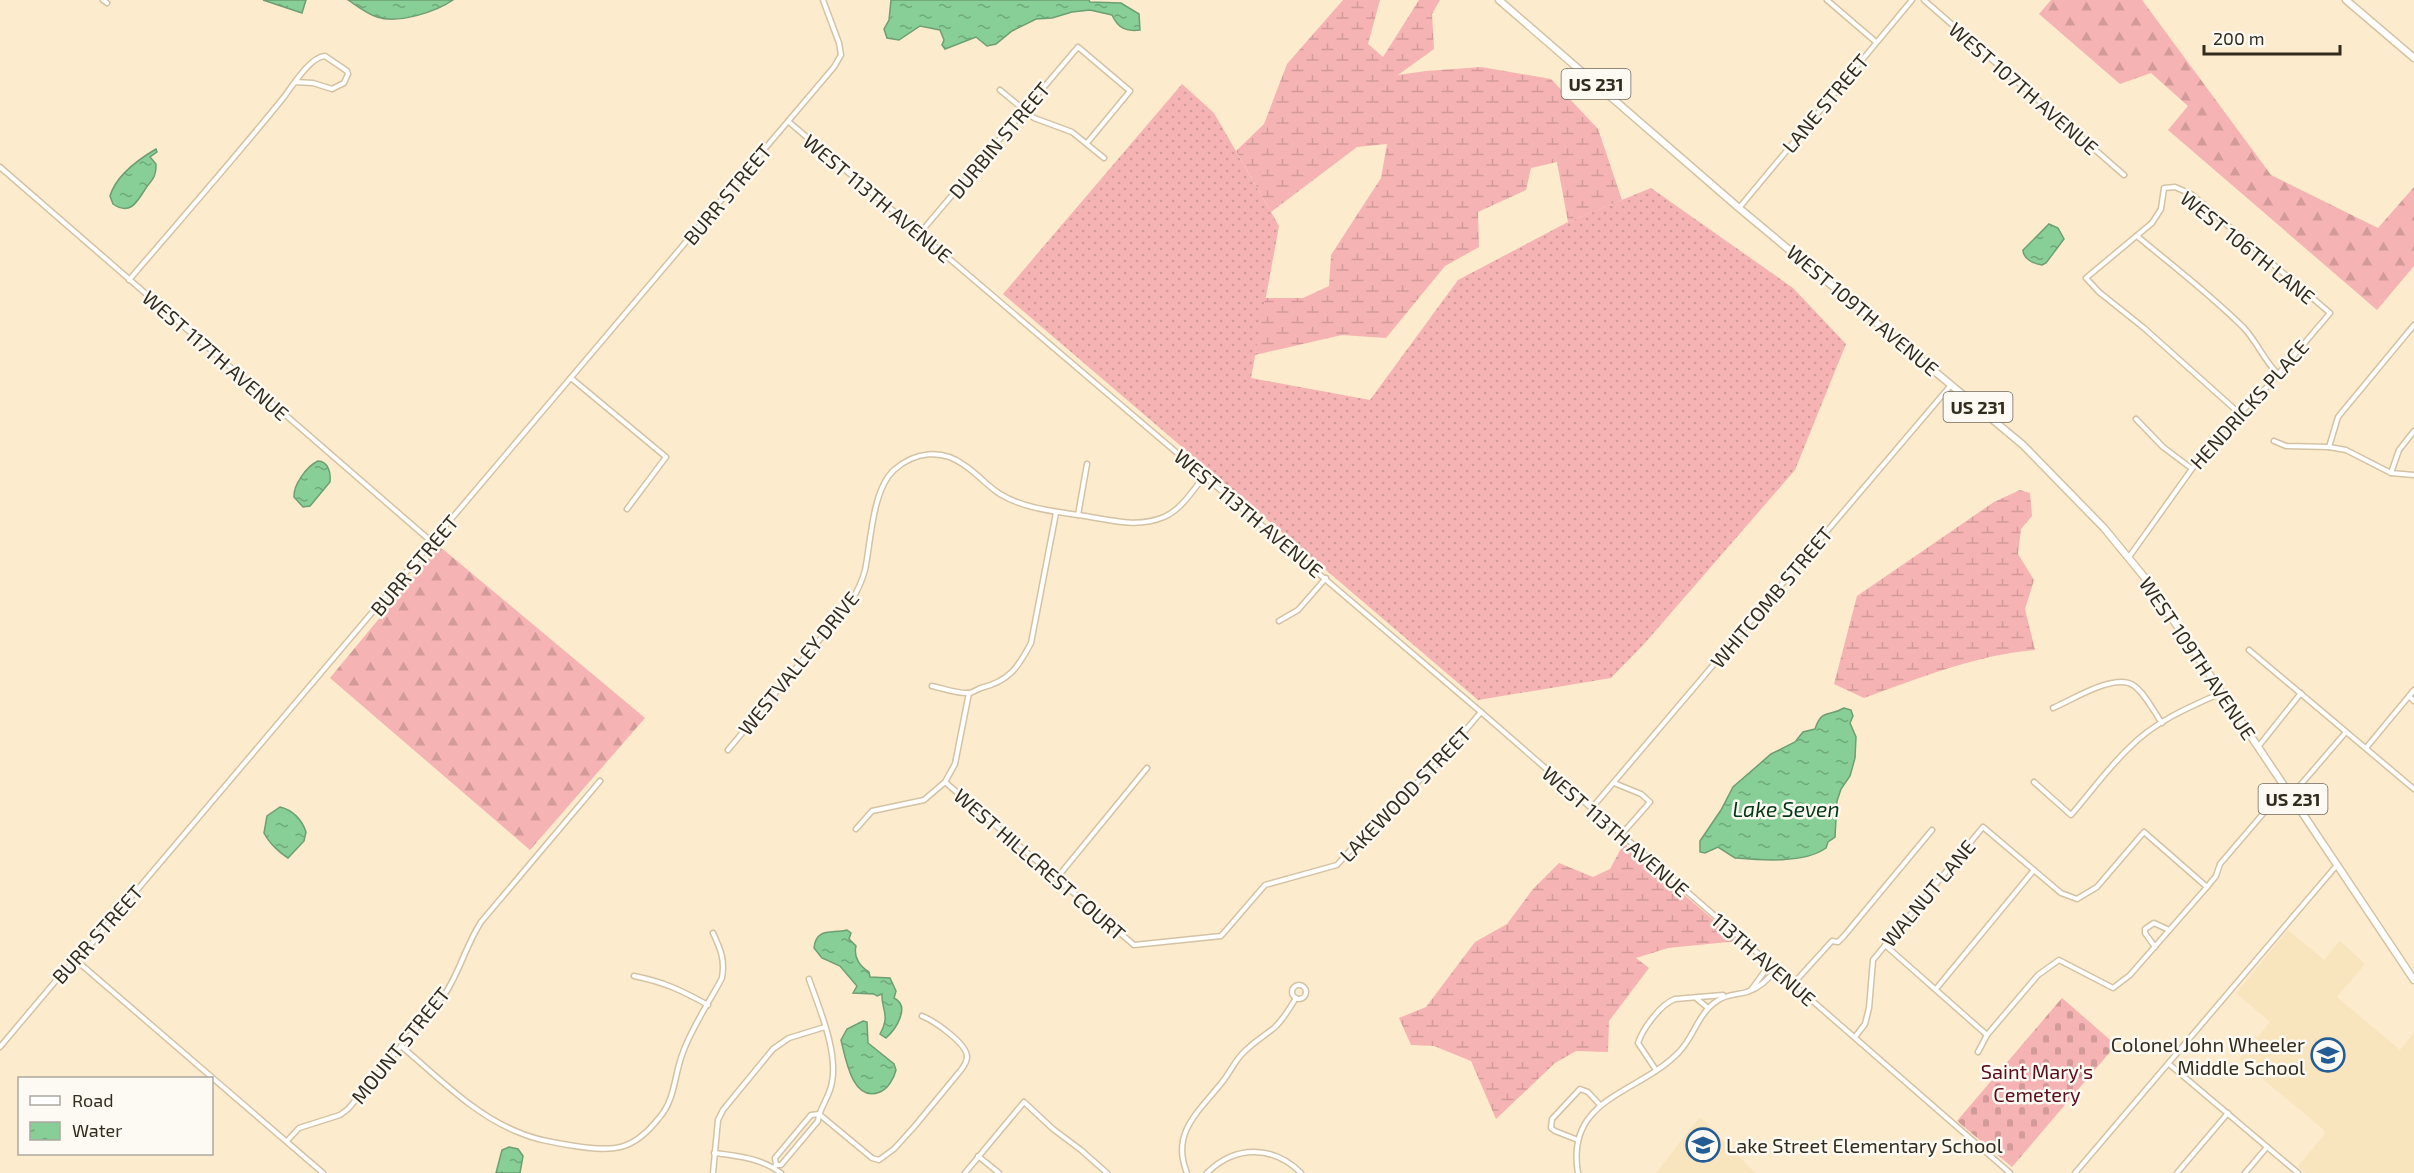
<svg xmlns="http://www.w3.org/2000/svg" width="2414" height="1173" font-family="'Exo 2',sans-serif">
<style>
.built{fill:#f8e4bd}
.grass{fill:url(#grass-dots)}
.forest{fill:url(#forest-firs)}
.wetland{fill:url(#wetland-marsh)}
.cemetery{fill:url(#cemetery-stones)}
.water{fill:url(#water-ripples);stroke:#6e9e73;stroke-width:1.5}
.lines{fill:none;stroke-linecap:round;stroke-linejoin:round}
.street-casing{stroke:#d3c3a4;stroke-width:7}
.secondary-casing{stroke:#d3c3a4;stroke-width:9}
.primary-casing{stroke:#d3c3a4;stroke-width:9}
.street{stroke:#fff;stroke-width:4}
.secondary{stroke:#fff;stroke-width:6}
.primary{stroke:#fff;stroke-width:6}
.labels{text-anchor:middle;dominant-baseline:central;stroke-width:5;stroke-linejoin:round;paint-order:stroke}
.shield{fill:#fdfaf4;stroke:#6f6a5f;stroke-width:1.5}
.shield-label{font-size:18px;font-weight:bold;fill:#322c1f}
.street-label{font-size:20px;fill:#322c1f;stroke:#fdfaf4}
.poi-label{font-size:20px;fill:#322c1f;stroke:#fdfaf4;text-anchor:end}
.park-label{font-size:20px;fill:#5a0c1a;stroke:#fdfaf4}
.water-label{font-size:21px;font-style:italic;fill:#003815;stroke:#fdfaf4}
</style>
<defs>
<pattern id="grass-dots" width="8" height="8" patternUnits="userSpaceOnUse" patternTransform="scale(1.5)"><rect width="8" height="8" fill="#f6b3b4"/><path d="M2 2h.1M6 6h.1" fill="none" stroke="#d39a9a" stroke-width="1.8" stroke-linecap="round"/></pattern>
<pattern id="forest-firs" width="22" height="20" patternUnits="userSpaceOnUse" patternTransform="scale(1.5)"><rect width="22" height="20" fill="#f6b3b4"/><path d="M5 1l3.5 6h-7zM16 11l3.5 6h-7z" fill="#d39a9a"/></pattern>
<pattern id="wetland-marsh" width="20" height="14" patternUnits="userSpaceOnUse" patternTransform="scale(1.5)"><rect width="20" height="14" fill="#f6b3b4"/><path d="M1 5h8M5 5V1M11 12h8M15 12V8" fill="none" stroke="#d39a9a"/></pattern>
<pattern id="cemetery-stones" width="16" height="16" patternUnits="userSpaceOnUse" patternTransform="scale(1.5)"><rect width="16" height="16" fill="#f6b3b4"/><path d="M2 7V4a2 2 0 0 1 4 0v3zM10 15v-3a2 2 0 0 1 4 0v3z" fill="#d39a9a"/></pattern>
<pattern id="water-ripples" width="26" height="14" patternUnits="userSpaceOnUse" patternTransform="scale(1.5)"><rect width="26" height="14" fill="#87cf97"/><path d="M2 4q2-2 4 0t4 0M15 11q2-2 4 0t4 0" fill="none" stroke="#6fa87b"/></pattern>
</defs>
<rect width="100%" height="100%" fill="#fcebcc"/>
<g class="built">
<path d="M2288,930l36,30 16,-19 25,23 -28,33 63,53 14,-17v140h-108l-8,-7 26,-31v-5l-85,-71 31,-37 -34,-29z"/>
<path d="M1700,1117l55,56h-99z"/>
</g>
<path class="grass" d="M1182,84l32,29 65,113 -28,152 119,22 88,-120 110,-58 83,-34 142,100 53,56 -51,126 -151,174 -33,34 -133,22 -475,-406z"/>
<g class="forest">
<path d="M2051,0h91l129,175 107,53 36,-41v79l-37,44 -209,-180 20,-24 -37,-33 -31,11 -81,-70z"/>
<path d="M439,546l206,172 -115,132 -200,-172z"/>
</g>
<g class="wetland">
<path d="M1343,0h37l-12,44 15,13 36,-57h21l-8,14 2,35 -36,26 28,-4 55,-4 70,12 47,50 24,71 -54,22 -11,-60 -26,6 -5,22 -48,22 1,35 -34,19 -59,72 -44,-3 -87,20 10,-57h38l26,-12 2,-31 50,-77 6,-34 -30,3 -86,65 -35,-61 28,-27 23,-60z"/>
<path d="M2020,490l10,3 2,23 -11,13 -3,25 16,26 -9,29 10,41c-59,5 -115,28 -171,48l-30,-14 23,-88 137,-94z"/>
<path d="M1624,843l114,98 -70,7 -32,10 13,10 -40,53 -1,31 -32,-1 -21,12 -59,56 -25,-58 -37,-15 -23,-1 -12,-27 27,-11 49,-65 32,-18 26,-35 26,-26 34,14 17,-8z"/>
</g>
<path class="cemetery" d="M2062,998l54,47 -104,122 -55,-46z"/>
<g class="water">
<path d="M263,0h43l-4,13z"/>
<path d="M348,0h105c-17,12 -55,24 -76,17 -10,-3 -20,-11 -29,-17z"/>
<path d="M891,0h198l1,2 31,1 18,11 1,16c-14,2 -22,-2 -28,-15l-22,-5 -18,2 -20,6 -16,1 -24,12 -16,13 -9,2 -11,-9 -31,12 -3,-4 2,-5 -4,-10 -20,-4 -21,14 -12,-2 -3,-9 5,-9z"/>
<path d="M156,149l1,3 -7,5 6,7c1,14 -6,17 -12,27 -8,13 -15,24 -31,13l-3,-8c6,-20 29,-37 46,-47z"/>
<path d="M2049,224l9,4 6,11 -18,24 -4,2c-8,-1 -19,-6 -19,-15z"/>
<path d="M318,461c10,0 13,12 12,21l-20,24 -7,1 -9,-10c-1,-12 13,-31 24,-36z"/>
<path d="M1844,708l7,2 2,6 -3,7 6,14 -1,21 -5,18 -9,13 -4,12 -2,36 -7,5 -2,6c-22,16 -67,12 -91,10l-17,-11 -13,6 -5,-1v-11l21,-31 12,-23 38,-33 24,-12 8,-10 12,-3c7,-21 14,-12 29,-21z"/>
<path d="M280,807c13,3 22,13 26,25l-2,9 -16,17c-8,-5 -19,-15 -24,-25l3,-17z"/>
<path d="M847,930l4,3 -2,6 7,7c-3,12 5,21 13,26l1,5 20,1 6,13 -2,7c17,8 2,31 -8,40l-6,-4c11,-20 1,-24 2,-40l-5,2 -3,-2 -21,-1 4,-7 -17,-20 -18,-8 -8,-10c2,-21 18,-14 33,-18z"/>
<path d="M863,1021l4,1 1,21 26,21 2,6c-2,8 -8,19 -16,22 -27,11 -34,-31 -39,-52l6,-11z"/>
<path d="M509,1147l9,2 5,7 -3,17h-24l6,-23z"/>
</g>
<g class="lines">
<g class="street-casing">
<g id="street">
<path d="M103,0l4,3"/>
<path d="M1827,0l49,42"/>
<path d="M1924,0l200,175"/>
<path d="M1000,90l34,28 38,14 32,26"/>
<path d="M789,122l692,590 529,461"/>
<path d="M0,167l433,376"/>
<path d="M1739,208l173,-208"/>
<path d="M920,233l158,-186 52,44 -43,52"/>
<path d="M2137,236c36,30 74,59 107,92 13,14 20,32 33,45"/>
<path d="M129,280c52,-61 105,-121 155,-183 9,-12 26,-40 41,-41l22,15 1,3 -4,9 -12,6 -19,-6 -18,-1"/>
<path d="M571,378l95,79 -39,52"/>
<path d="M2136,419l27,28 28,21"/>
<path d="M2274,441l12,5 43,1 17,3 45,23 23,2"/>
<path d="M2329,447l9,-30 76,-92"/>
<path d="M2391,473l8,-23 15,-19"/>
<path d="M1078,515l9,-51"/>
<path d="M2129,557l85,-119 55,-53 61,-72 -139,-119 -16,-7 -11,1 -3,21 -9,14 -66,55 13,14 45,36 95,85"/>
<path d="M1279,621l19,-11 28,-32"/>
<path d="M2249,650l165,139"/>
<path d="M932,686c10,2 26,8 37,7 4,0 8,-4 12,-5 28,-7 37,-20 50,-45l25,-130"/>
<path d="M2409,696l5,5"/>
<path d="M2053,708c19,-8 61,-35 80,-23 12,8 21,27 29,38"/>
<path d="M2258,747l43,-54"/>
<path d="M2366,748l48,-58"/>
<path d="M728,750l122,-147c7,-11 12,-21 15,-33 6,-28 7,-80 29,-100 20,-18 48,-22 70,-5 13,8 23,21 36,29 23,14 52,17 78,21 30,4 57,14 86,2 17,-7 30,-28 41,-42"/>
<path d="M945,782l189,163 87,-9 44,-51 72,-20 42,-47 57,-53 45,-53"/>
<path d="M2034,782l37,33c19,-22 37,-47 58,-67 25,-26 60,-41 92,-55"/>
<path d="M1614,783l27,11 9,8 -29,33"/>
<path d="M2291,796l55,-64"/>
<path d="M1591,809l360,-424"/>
<path d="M856,829l16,-18 52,-11 21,-18 10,-18 14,-71"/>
<path d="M1056,879l91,-111"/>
<path d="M1885,945l102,90 -9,17"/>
<path d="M2155,947l-10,-14v-4l9,-6 15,7"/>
<path d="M77,961l246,212"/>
<path d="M634,976c30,6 47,14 74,29"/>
<path d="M1793,984l39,-43 6,1 6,-6 88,-106"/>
<circle cx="1299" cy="992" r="7"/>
<path d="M1936,989l98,-119"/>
<path d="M1751,990l19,-26"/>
<path d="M1696,998l12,10"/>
<path d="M1987,1035l51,-60 21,-15 54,28 17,-13 77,-88 9,-11 4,-12 65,-76"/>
<path d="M1855,1037l10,-13 4,-16 4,-48 110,-133 78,66 16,6 20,-12 47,-55 63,55"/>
<path d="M401,1046c36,30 73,69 117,86 18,8 38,11 57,14 39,6 58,5 84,-28 16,-18 15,-41 23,-63 9,-27 27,-52 40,-77 3,-18 -1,-28 -9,-45"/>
<path d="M0,1047l64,-76 18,-16 752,-888 7,-12 -2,-12 -16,-43"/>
<path d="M2169,1064l129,109"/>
<path d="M1656,1070l-18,-27c5,-15 23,-39 37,-44l48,-4"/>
<path d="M819,1114l53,44 7,2 15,-11 20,-22 47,-57c3,-4 6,-8 6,-13 0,-14 -33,-36 -45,-41"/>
<path d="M1578,1140l-23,-9 -4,-3 1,-9 28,-30 8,3 12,13"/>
<path d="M287,1141l12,-13 41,-13 8,-6 97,-115c15,-23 21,-49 36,-72l119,-141"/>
<path d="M714,1153c24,3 47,5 67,20"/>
<path d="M978,1156l21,17"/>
<path d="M776,1165h5l37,-44c1,-13 12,-24 14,-39 6,-31 -13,-74 -23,-103"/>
<path d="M774,1168l2,-3 -1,-7 36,-43 8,-1"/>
<path d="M713,1173l5,-53 5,-10 50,-61 16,-11 36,-11"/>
<path d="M965,1173l59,-71 29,27 28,21 26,23"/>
<path d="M1187,1173c-17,-41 13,-62 36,-92 8,-10 12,-21 22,-30 9,-9 19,-15 29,-23 9,-8 16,-20 22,-30"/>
<path d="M1207,1173c28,-28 66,-28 94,0"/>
<path d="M1578,1173c-13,-76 61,-79 101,-121 15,-15 19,-39 38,-51 9,-7 20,-6 30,-9 12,-4 22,-13 29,-23"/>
<path d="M2075,1173l262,-308"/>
<path d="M2177,1173l51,-60"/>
<path d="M2245,1173l22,-26"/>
</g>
</g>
<g class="secondary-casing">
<path id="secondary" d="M2346,0l68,58"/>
</g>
<g class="primary-casing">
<path id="primary" d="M1499,0l240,208 284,237 81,83 41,50 269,402"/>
</g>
<use href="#street" class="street"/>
<use href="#secondary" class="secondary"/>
<use href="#primary" class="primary"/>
</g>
<defs>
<g id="school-ring" transform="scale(1.725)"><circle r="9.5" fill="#fdfaf4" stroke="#245d95" stroke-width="1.5"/><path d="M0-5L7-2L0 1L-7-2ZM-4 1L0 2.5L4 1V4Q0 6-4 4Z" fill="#245d95"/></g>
</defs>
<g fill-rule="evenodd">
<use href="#school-ring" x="2328" y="1055"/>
<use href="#school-ring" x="1703" y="1145"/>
</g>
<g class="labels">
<g class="shield">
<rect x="1561.5" y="69" width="69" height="30" rx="4.5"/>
<rect x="1943.5" y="392" width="69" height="30" rx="4.5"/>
<rect x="2258.5" y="784" width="69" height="30" rx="4.5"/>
</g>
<g class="shield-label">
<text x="1596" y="84">US 231</text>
<text x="1978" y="407">US 231</text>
<text x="2293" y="799">US 231</text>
</g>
<g class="street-label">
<text transform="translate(2024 88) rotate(41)">WEST 107TH AVENUE</text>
<text transform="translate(1825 103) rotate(-50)">LANE STREET</text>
<text transform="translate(999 140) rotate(-50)">DURBIN STREET</text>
<text transform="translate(727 194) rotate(-50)">BURR STREET</text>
<text transform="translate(878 198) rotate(40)">WEST 113TH AVENUE</text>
<text transform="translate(2248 247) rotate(39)">WEST 106TH LANE</text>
<text transform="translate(1863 310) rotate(40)">WEST 109TH AVENUE</text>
<text transform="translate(216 355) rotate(41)">WEST 117TH AVENUE</text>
<text transform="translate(2249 404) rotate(-48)">HENDRICKS PLACE</text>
<text transform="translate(1249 513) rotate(40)">WEST 113TH AVENUE</text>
<text transform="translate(414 565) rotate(-50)">BURR STREET</text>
<text transform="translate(1771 597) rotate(-50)">WHITCOMB STREET</text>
<text transform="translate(2198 658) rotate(56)">WEST 109TH AVENUE</text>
<text transform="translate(798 663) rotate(-51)">WESTVALLEY DRIVE</text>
<text transform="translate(1405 794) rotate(-46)">LAKEWOOD STREET</text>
<text transform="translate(1616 831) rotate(41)">WEST 113TH AVENUE</text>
<text transform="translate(1040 864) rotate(41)">WEST HILLCREST COURT</text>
<text transform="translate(1928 893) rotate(-50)">WALNUT LANE</text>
<text transform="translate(97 934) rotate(-48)">BURR STREET</text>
<text transform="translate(1764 959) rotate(41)">113TH AVENUE</text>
<text transform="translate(400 1045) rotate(-51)">MOUNT STREET</text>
</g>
<g class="poi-label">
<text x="2305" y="1044">Colonel John Wheeler<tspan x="2305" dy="23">Middle School</tspan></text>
<text x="1726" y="1145" text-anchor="start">Lake Street Elementary School</text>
</g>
<g class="park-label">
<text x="2037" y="1071">Saint Mary's<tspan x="2037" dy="23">Cemetery</tspan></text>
</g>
<g class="water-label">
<text x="1786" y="808">Lake Seven</text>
</g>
</g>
<rect x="18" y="1077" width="195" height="78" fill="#fdfaf4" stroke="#aca89f" stroke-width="1.5"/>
<rect x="30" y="1096" width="30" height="9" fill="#ffffff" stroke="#aca89f" stroke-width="1.5"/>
<text x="72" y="1107" font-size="18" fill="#322c1f">Road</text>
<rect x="30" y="1122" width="30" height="18" fill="url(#water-ripples)" stroke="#aca89f" stroke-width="1.5"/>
<text x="72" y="1137" font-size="18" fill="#322c1f">Water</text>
<path d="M2204 45v9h136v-9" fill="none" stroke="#322c1f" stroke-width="3"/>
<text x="2213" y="45" font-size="18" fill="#322c1f" stroke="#fdfaf4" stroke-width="4.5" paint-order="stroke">200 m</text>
</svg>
